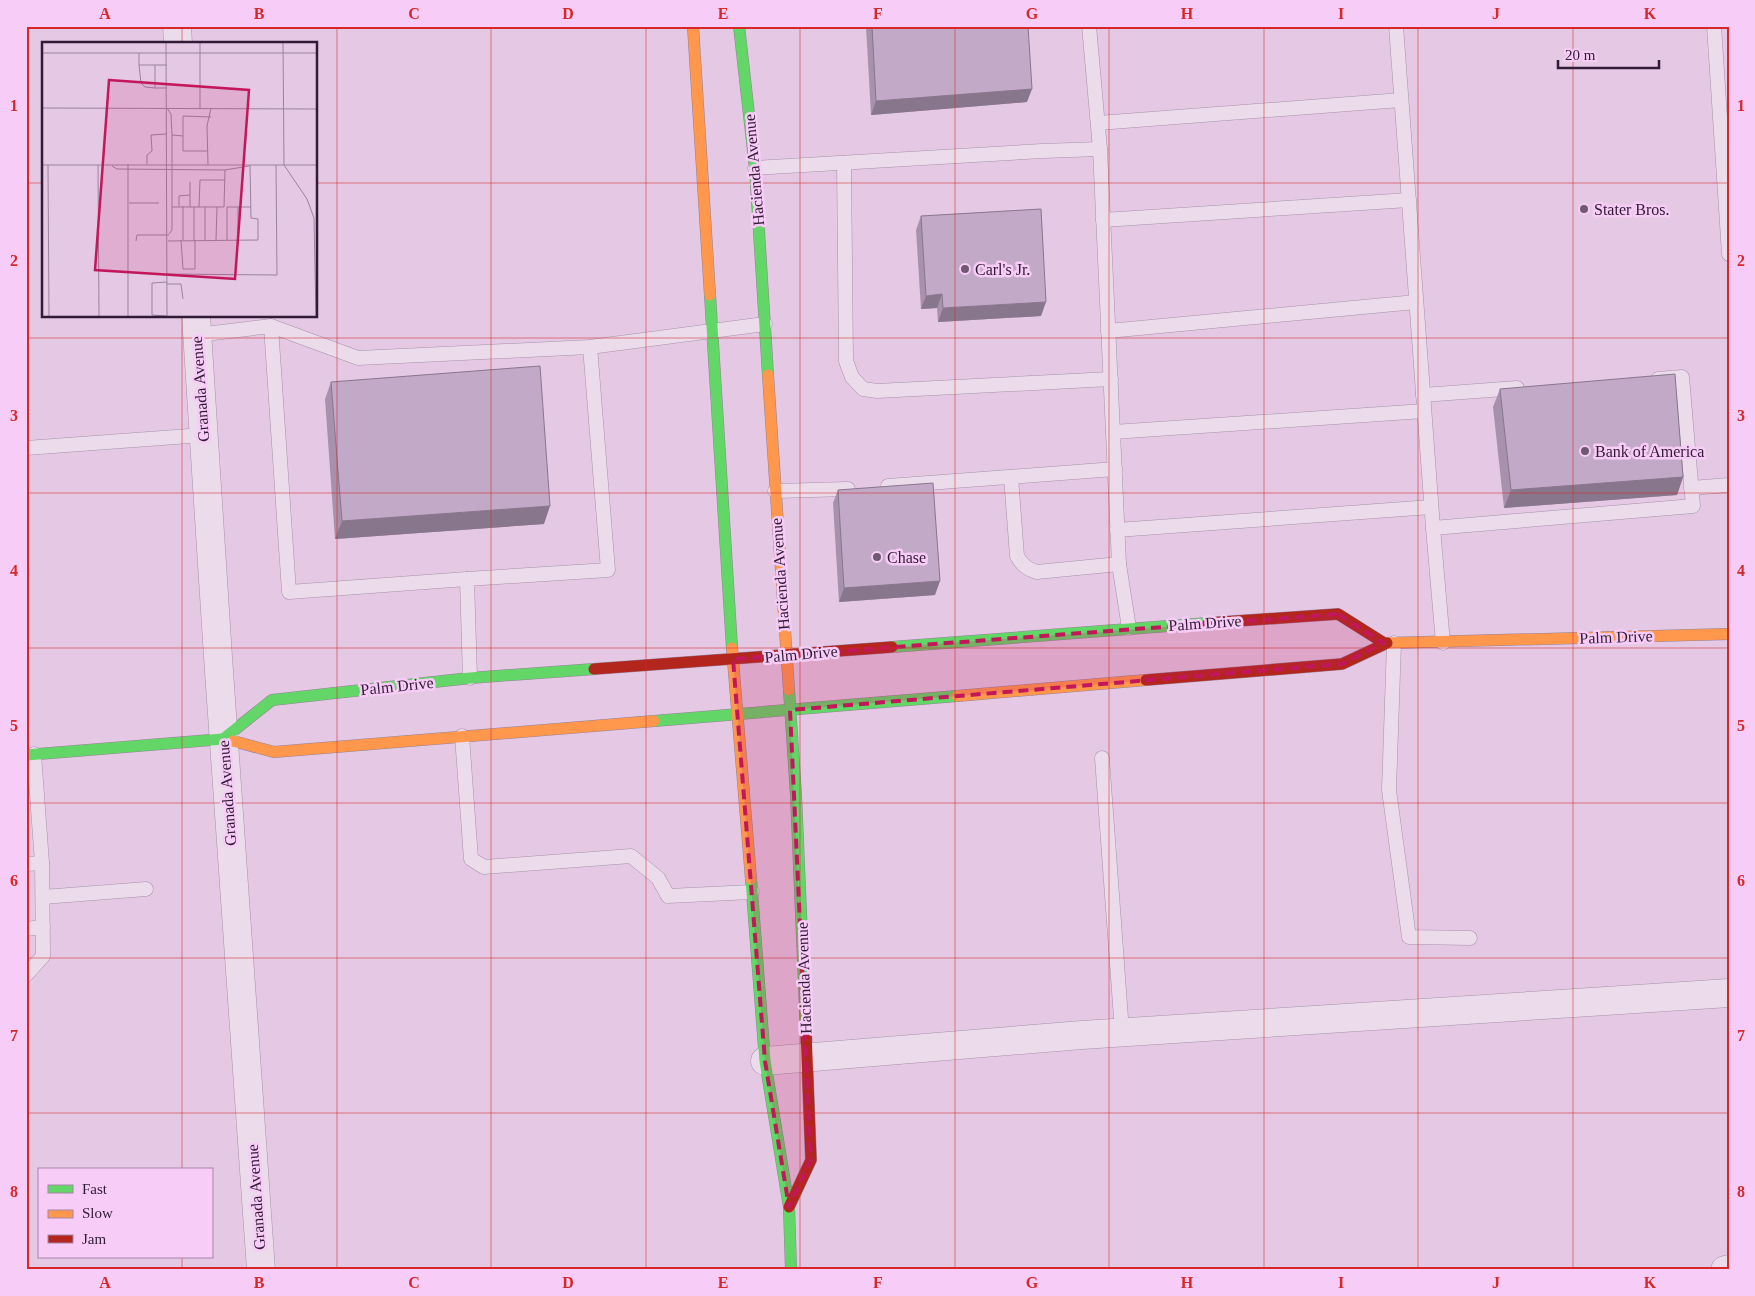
<svg xmlns="http://www.w3.org/2000/svg" width="1755" height="1296" font-family="Georgia,serif">
<style>
.lines{fill:none;stroke-linecap:round;stroke-linejoin:round}
.lane-casing{stroke:#a792a8;stroke-width:15}
.street-casing{stroke:#a792a8;stroke-width:29}
.fast-casing{stroke:#968298;stroke-width:12}
.slow-casing{stroke:#968298;stroke-width:12}
.jam-casing{stroke:#968298;stroke-width:12}
.lane{stroke:#ebdbeb;stroke-width:14}
.street{stroke:#ebdbeb;stroke-width:28}
.fast{stroke:#63d668;stroke-width:11}
.slow{stroke:#ff974d;stroke-width:11}
.jam{stroke:#b3261e;stroke-width:11}
.wall{fill:#a891ac}
.shaded-wall{fill:#88768c}
.building{fill:#c3a9c8;stroke:#88768c}
.marked{fill:#c2185b;fill-opacity:0.2;stroke:#c2185b;stroke-width:4;stroke-dasharray:10 6;stroke-linejoin:round}
.grid{fill:none;stroke:#d62828;stroke-width:1;stroke-opacity:0.55}
.poi-dot{fill:#705873;stroke:#f7ccf6;stroke-width:2}
.labels{text-anchor:middle;dominant-baseline:central;stroke-width:5;stroke-linejoin:round;paint-order:stroke}
.street-label{font-size:16px;fill:#311b36;stroke:#f7ccf6}
.poi-label{font-size:16px;fill:#311b36;stroke:#f7ccf6;text-anchor:start}
.inset-road{fill:none;stroke:#9c839e;stroke-width:1}
.view{fill:#c2185b;fill-opacity:0.15;stroke:#c2185b;stroke-width:2.5}
.inset-edge{fill:none;stroke:#311b36;stroke-width:2.5}
.neatline{fill:none;stroke:#d62828;stroke-width:2}
.grid-label{font-size:16px;text-anchor:middle;font-weight:bold;fill:#d62828}
</style>
<rect width="100%" height="100%" fill="#e4c8e4"/>
<g class="lines">
<g class="lane-casing">
<g id="lane">
<path d="M1089,26l11,123"/>
<path d="M1396,26l37,502 10,115"/>
<path d="M1714,26l15,228"/>
<path d="M1098,123l303,-23"/>
<path d="M844,163l2,198 6,16 11,12 14,2 234,-12"/>
<path d="M755,168l287,-17 58,-2 19,415 10,64"/>
<path d="M1103,220l306,-20"/>
<path d="M271,326l18,266 178,-13"/>
<path d="M1108,331l308,-29"/>
<path d="M197,335l74,-9 87,32 232,-11 175,-23"/>
<path d="M1423,395l94,-7"/>
<path d="M1113,432l311,-21"/>
<path d="M26,448l177,-13"/>
<path d="M1011,477l6,79c5,9 10,13 20,16l82,-8"/>
<path d="M888,486l227,-17"/>
<path d="M1691,488l38,-3"/>
<path d="M775,491l73,-2"/>
<path d="M1433,528l260,-22 -11,-129 -24,2"/>
<path d="M1117,530l314,-23"/>
<path d="M1394,643l-5,147 20,147 61,1"/>
<path d="M470,678l-3,-99 141,-9 -18,-223"/>
<path d="M462,736l9,123 13,8 147,-11 27,22 10,18 84,-4"/>
<path d="M1102,758l20,274"/>
<path d="M26,864l16,-1 -8,-109"/>
<path d="M43,897l103,-8"/>
<path d="M26,929l17,-2"/>
<path d="M26,975l17,-19 -1,-93"/>
</g>
</g>
<g class="street-casing">
<g id="street">
<path d="M177,26l1,18"/>
<path d="M196,316l22,341 43,613"/>
<path d="M765,1061l317,-26 647,-42"/>
<path d="M1725,1270l4,-1"/>
</g>
</g>
<g class="fast-casing">
<g id="fast">
<path d="M739,26l16,142 13,207"/>
<path d="M710,295l22,353"/>
<path d="M892,647l316,-24"/>
<path d="M789,690l7,105 10,236"/>
<path d="M654,721l303,-25"/>
<path d="M223,739l49,-39 198,-22 124,-9"/>
<path d="M26,755l197,-16 10,2"/>
<path d="M751,879l14,182 24,146 2,63"/>
</g>
</g>
<g class="slow-casing">
<g id="slow">
<path d="M693,26l17,269"/>
<path d="M768,375l21,315"/>
<path d="M1387,643l342,-9"/>
<path d="M732,648l19,231"/>
<path d="M957,696l189,-16"/>
<path d="M233,741l41,11 380,-31"/>
</g>
</g>
<g class="jam-casing">
<g id="jam">
<path d="M1208,623l130,-9 46,29"/>
<path d="M594,669l298,-22"/>
<path d="M1146,680l196,-16 45,-21"/>
<path d="M789,1207l22,-47 -5,-129"/>
</g>
</g>
<use href="#lane" class="lane"/>
<use href="#street" class="street"/>
<use href="#fast" class="fast"/>
<use href="#slow" class="slow"/>
<use href="#jam" class="jam"/>
</g>
<g class="wall">
<path d="M866,26h162l-1,76 -156,13z"/>
<path d="M921,216l120,100 -103,6 -1,-14 -16,1 -5,-79z"/>
<path d="M331,382l213,142 -209,15 -10,-140z"/>
<path d="M1500,389l183,88 -6,18 -173,13 -11,-101z"/>
<path d="M838,490l97,105 -96,7 -6,-99z"/>
</g>
<g class="shaded-wall">
<path d="M1032,89l-5,13 -156,13 5,-14z"/>
<path d="M942,294l-5,14 -16,1 5,-13z"/>
<path d="M1046,302l-5,14 -103,6 5,-14z"/>
<path d="M1683,477l-6,18 -173,13 7,-18z"/>
<path d="M550,506l-6,18 -209,15 7,-18z"/>
<path d="M940,581l-5,14 -96,7 5,-14z"/>
</g>
<g class="building">
<path d="M872,26h156l4,63 -156,12z"/>
<path d="M1041,209l5,93 -103,6 -1,-14 -16,2 -5,-80z"/>
<path d="M540,366l10,140 -208,15 -11,-139z"/>
<path d="M1675,374l8,103 -172,13 -11,-101z"/>
<path d="M933,483l7,98 -96,7 -6,-98z"/>
</g>
<path class="marked" d="M1338,614l46,29 -42,21 -552,46 21,450 -22,47 -24,-146 -32,-402z"/>
<path class="grid" d="M182,26v18M337,26v1244M491,26v1244M646,26v1244M800,26v1244M955,26v1244M1109,26v1244M1264,26v1244M1418,26v1244M1573,26v1244M26,183h18M316,183h1413M182,316v854M26,338h1703M26,493h1703M26,648h1703M26,803h1703M26,958h1703M26,1113h1703M182,1257v13"/>
<g class="poi-dot">
<circle cx="1584" cy="209" r="5"/>
<circle cx="965" cy="269" r="5"/>
<circle cx="1585" cy="451" r="5"/>
<circle cx="877" cy="557" r="5"/>
</g>
<g class="labels">
<g class="street-label">
<text transform="translate(754 170) rotate(-95)">Hacienda Avenue</text>
<text transform="translate(200 389) rotate(-94)">Granada Avenue</text>
<text transform="translate(780 574) rotate(-94)">Hacienda Avenue</text>
<text transform="translate(1205 623) rotate(-4)">Palm Drive</text>
<text transform="translate(1616 637) rotate(-2)">Palm Drive</text>
<text transform="translate(801 654) rotate(-5)">Palm Drive</text>
<text transform="translate(397 686) rotate(-6)">Palm Drive</text>
<text transform="translate(227 793) rotate(-94)">Granada Avenue</text>
<text transform="translate(804 978) rotate(-92)">Hacienda Avenue</text>
<text transform="translate(256 1197) rotate(-94)">Granada Avenue</text>
</g>
<g class="poi-label">
<text x="1594" y="209">Stater Bros.</text>
<text x="975" y="269">Carl's Jr.</text>
<text x="1595" y="451">Bank of America</text>
<text x="887" y="557">Chase</text>
</g>
</g>
<g transform="translate(42 42)">
<rect width="275" height="275" fill="#e4c8e4"/>
<path class="inset-road" d="M124,0l1,275M158,0v66M241,0l1,123 23,34 7,19 2,99M0,11h275M97,11v12h28M97,23l2,18 4,4 10,1M113,23v23h12M0,66l275,1M125,66l4,6 1,21v95l-3,4M130,93l11,1v15h24M141,94v-20l28,1M105,122v-9l5,-4 -1,-16 15,-1M0,123h275M6,123l1,152M56,123l1,152M166,123l-1,-39 4,-18M70,124l5,3 108,1 24,-4M148,140v25M87,161h30M137,164v-10l11,-1M141,164v34M130,165h52l1,-37M157,165l1,-27h25M163,165v33M185,165v33M185,165h24M196,165v33M139,198l2,29M152,198v-33M174,198l1,-33M94,199l1,-6h32M126,199l90,-1v-21l-7,-1 -1,-53M141,227h12v-29M125,232l110,1 -1,-110M125,240l-15,1v32l15,1M125,242h14l2,15M86,275v-153"/>
<path class="view" d="M67,38l140,10 -14,189 -140,-9z"/>
<rect width="275" height="275" class="inset-edge"/>
</g>
<rect width="1755" height="1296" fill="none" stroke="#f7ccf6" stroke-width="55"/>
<rect x="38" y="1168" width="175" height="90" fill="#f7ccf6" stroke="#a885a9"/>
<rect x="48" y="1185" width="25" height="8" fill="#63d668" stroke="#a885a9"/>
<text x="82" y="1194" font-size="15" fill="#311b36">Fast</text>
<rect x="48" y="1210" width="25" height="8" fill="#ff974d" stroke="#a885a9"/>
<text x="82" y="1218" font-size="15" fill="#311b36">Slow</text>
<rect x="48" y="1235" width="25" height="8" fill="#b3261e" stroke="#a885a9"/>
<text x="82" y="1244" font-size="15" fill="#311b36">Jam</text>
<path d="M1558 60v8h101v-8" fill="none" stroke="#311b36" stroke-width="2.5"/>
<text x="1565" y="60" font-size="15" fill="#311b36" stroke="#f7ccf6" stroke-width="4" paint-order="stroke">20 m</text>
<rect x="28" y="28" width="1700" height="1240" class="neatline"/>
<g class="grid-label">
<text x="105" y="19">A</text>
<text x="259" y="19">B</text>
<text x="414" y="19">C</text>
<text x="568" y="19">D</text>
<text x="723" y="19">E</text>
<text x="878" y="19">F</text>
<text x="1032" y="19">G</text>
<text x="1187" y="19">H</text>
<text x="1341" y="19">I</text>
<text x="1496" y="19">J</text>
<text x="1650" y="19">K</text>
<text x="14" y="111">1</text>
<text x="1741" y="111">1</text>
<text x="14" y="266">2</text>
<text x="1741" y="266">2</text>
<text x="14" y="421">3</text>
<text x="1741" y="421">3</text>
<text x="14" y="576">4</text>
<text x="1741" y="576">4</text>
<text x="14" y="731">5</text>
<text x="1741" y="731">5</text>
<text x="14" y="886">6</text>
<text x="1741" y="886">6</text>
<text x="14" y="1041">7</text>
<text x="1741" y="1041">7</text>
<text x="14" y="1197">8</text>
<text x="1741" y="1197">8</text>
<text x="105" y="1288">A</text>
<text x="259" y="1288">B</text>
<text x="414" y="1288">C</text>
<text x="568" y="1288">D</text>
<text x="723" y="1288">E</text>
<text x="878" y="1288">F</text>
<text x="1032" y="1288">G</text>
<text x="1187" y="1288">H</text>
<text x="1341" y="1288">I</text>
<text x="1496" y="1288">J</text>
<text x="1650" y="1288">K</text>
</g>
</svg>
